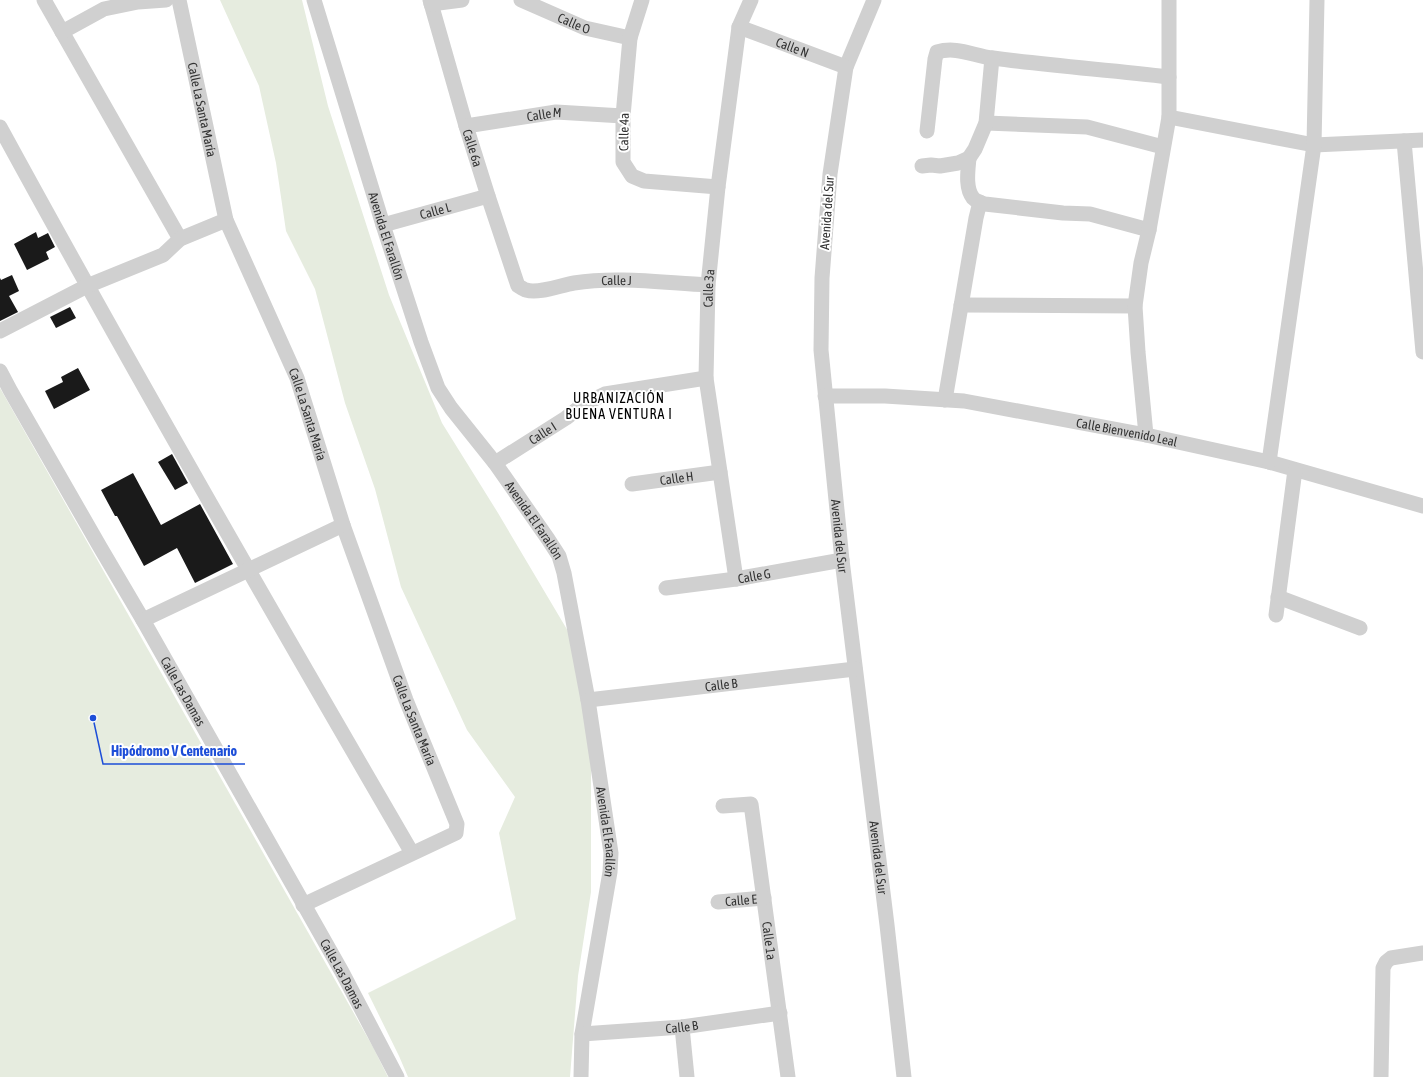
<svg xmlns="http://www.w3.org/2000/svg" width="1423" height="1077" font-family="'Asap Condensed',sans-serif">
<style>
.green{fill:#e6ecdf}
.building{fill:#1a1a1a}
.lines{fill:none;stroke-linecap:round;stroke-linejoin:round}
.street{stroke:#d0d0d0;stroke-width:15}
.labels{text-anchor:middle;dominant-baseline:central;stroke-width:4;stroke-linejoin:round;paint-order:stroke}
.street-label{font-size:13px;fill:#333;stroke:#fff}
.neighbourhood-label{font-size:14px;letter-spacing:1px;fill:#000;stroke:#fff}
.leader{fill:none;stroke:#1d4ed8;stroke-width:1.5}
.callout-dot{fill:#1d4ed8;stroke:#fff;stroke-width:1.5}
.callout-label{font-size:14px;text-anchor:middle;font-weight:bold;fill:#1d4ed8;stroke:#fff;stroke-width:4;stroke-linejoin:round;paint-order:stroke}
</style>
<rect width="100%" height="100%" fill="#fff"/>
<g class="green">
<path d="M220,0h82l26,106 61,189 53,128 56,90 80,135 13,75v169l-13,84 -8,101h-162l-9,-21 -31,-63 148,-74 -17,-86 16,-36 -48,-67 -66,-143 -26,-98 -30,-86 -30,-114 -29,-58 -10,-68 -17,-77z"/>
<path d="M0,388l373,659 15,30h-388z"/>
</g>
<g class="building">
<path d="M36,232l2,6 10,-5 7,14 -9,5 3,7 -22,11 -13,-26z"/>
<path d="M12,275l7,16 -10,5 9,16 -18,9v-43l1,2z"/>
<path d="M70,307l6,11 -20,10 -6,-11z"/>
<path d="M78,368l12,22 -36,19 -9,-18 18,-9 -2,-5z"/>
<path d="M172,454l16,29 -13,7 -17,-28z"/>
<path d="M133,473l28,52 39,-21 33,60 -38,19 -18,-35 -33,18 -27,-50h-2l-14,-26z"/>
</g>
<g class="lines">
<g class="street">
<path d="M44,0l136,239"/>
<path id="s1" d="M179,0l47,220 71,158 46,147 63,175 51,124 -1,9 -153,72"/>
<path id="s2" d="M314,0l69,225 38,117 17,46 13,20 44,55 53,76 11,17 5,17 24,127 23,153 -1,19 -28,162 -1,43"/>
<path id="s3" d="M430,0l36,126 22,70 30,90c3,1 6,4 8,4 13,4 35,-5 48,-7 43,-7 91,0 134,2"/>
<path id="s4" d="M521,0l64,28 45,10"/>
<path d="M642,0l-12,38 -7,78v46l9,14 12,5 74,6"/>
<path id="s5" d="M874,0l-28,67 -16,107 -8,104 -1,72 21,210 45,365 17,152"/>
<path d="M431,4l31,-4"/>
<path id="s6" d="M739,27l107,40"/>
<path d="M62,32l42,-23 34,-7 28,-2"/>
<path d="M1169,117l145,28 109,-5"/>
<path d="M986,123l101,4 76,20"/>
<path id="s7" d="M466,126l90,-14 67,4"/>
<path d="M0,127c133,244 272,485 412,726"/>
<path d="M927,131l8,-72 2,-7c20,-6 37,4 56,6 59,8 118,12 176,19"/>
<path d="M1404,141l19,211"/>
<path d="M969,158c-1,12 -4,30 4,40 3,3 8,5 12,6l78,9 27,1 59,16"/>
<path d="M922,166l9,-1 9,1 18,-3 11,-5 6,-9 11,-26 6,-65"/>
<path id="s8" d="M383,225l105,-29"/>
<path d="M961,305l174,1"/>
<path d="M0,331l87,-45 76,-31 17,-16 46,-19"/>
<path id="s9" d="M0,371l10,19 90,157 43,73 199,352 55,105"/>
<path id="s10" d="M825,396h60l79,5 182,34 123,27 154,44"/>
<path d="M945,400l31,-182 4,-16"/>
<path d="M1146,435l-8,-83 -3,-46 6,-43 8,-33 20,-113v-117"/>
<path d="M1269,462l45,-317 3,-145"/>
<path id="s11" d="M495,463l71,-45 18,-14 21,-10 101,-16"/>
<path id="s12" d="M632,484l88,-12"/>
<path id="s13" d="M736,579l-30,-201 2,-93 10,-98 21,-160 12,-27"/>
<path id="s14" d="M666,588l70,-9 106,-19"/>
<path d="M1278,597l82,31"/>
<path d="M1276,615l19,-145"/>
<path d="M143,620l200,-95"/>
<path id="s15" d="M588,700l267,-31"/>
<path id="s16" d="M723,806l28,-2 37,273"/>
<path id="s17" d="M718,902l46,-4"/>
<path d="M682,1027l5,50"/>
<path id="s18" d="M582,1034l100,-7 98,-14"/>
<path d="M1381,1077l2,-109 3,-6 5,-4 32,-5"/>
</g>
</g>
<g class="labels">
<g class="street-label">
<text stroke="none"><textPath href="#s4" startOffset="58">Calle O</textPath></text>
<text stroke="none"><textPath href="#s6" startOffset="57">Calle N</textPath></text>
<text stroke="none"><textPath href="#s1" startOffset="112">Calle La Santa María</textPath></text>
<text stroke="none"><textPath href="#s7" startOffset="79">Calle M</textPath></text>
<text transform="translate(624 132) rotate(-89)">Calle 4a</text>
<text stroke="none"><textPath href="#s3" startOffset="154">Calle 6a</textPath></text>
<text stroke="none"><textPath href="#s8" startOffset="54">Calle L</textPath></text>
<text transform="translate(827 213) rotate(-86)">Avenida del Sur</text>
<text stroke="none"><textPath href="#s2" startOffset="247">Avenida El Farallón</textPath></text>
<text stroke="none"><textPath href="#s3" startOffset="400">Calle J</textPath></text>
<text stroke="none"><textPath href="#s13" startOffset="293">Calle 3a</textPath></text>
<text stroke="none"><textPath href="#s1" startOffset="436">Calle La Santa María</textPath></text>
<text stroke="none"><textPath href="#s10" startOffset="305">Calle Bienvenido Leal</textPath></text>
<text stroke="none"><textPath href="#s11" startOffset="56">Calle I</textPath></text>
<text stroke="none"><textPath href="#s12" startOffset="45">Calle H</textPath></text>
<text stroke="none"><textPath href="#s2" startOffset="571">Avenida El Farallón</textPath></text>
<text stroke="none"><textPath href="#s5" startOffset="544">Avenida del Sur</textPath></text>
<text stroke="none"><textPath href="#s14" startOffset="89">Calle G</textPath></text>
<text stroke="none"><textPath href="#s15" startOffset="134">Calle B</textPath></text>
<text stroke="none"><textPath href="#s9" startOffset="369">Calle Las Damas</textPath></text>
<text stroke="none"><textPath href="#s1" startOffset="760">Calle La Santa María</textPath></text>
<text stroke="none"><textPath href="#s2" startOffset="895">Avenida El Farallón</textPath></text>
<text stroke="none"><textPath href="#s5" startOffset="868">Avenida del Sur</textPath></text>
<text stroke="none"><textPath href="#s17" startOffset="23">Calle E</textPath></text>
<text stroke="none"><textPath href="#s16" startOffset="166">Calle 1a</textPath></text>
<text stroke="none"><textPath href="#s9" startOffset="693">Calle Las Damas</textPath></text>
<text stroke="none"><textPath href="#s18" startOffset="100">Calle B</textPath></text>
</g>
<g class="neighbourhood-label">
<text x="619" y="398">URBANIZACIÓN<tspan x="619" dy="16">BUENA VENTURA I</tspan></text>
</g>
</g>
<path class="leader" d="M93 718L103 764H245"/>
<circle class="callout-dot" cx="93" cy="718" r="4"/>
<g class="callout-label">
<text x="174" y="756">Hipódromo V Centenario</text>
</g>
</svg>
